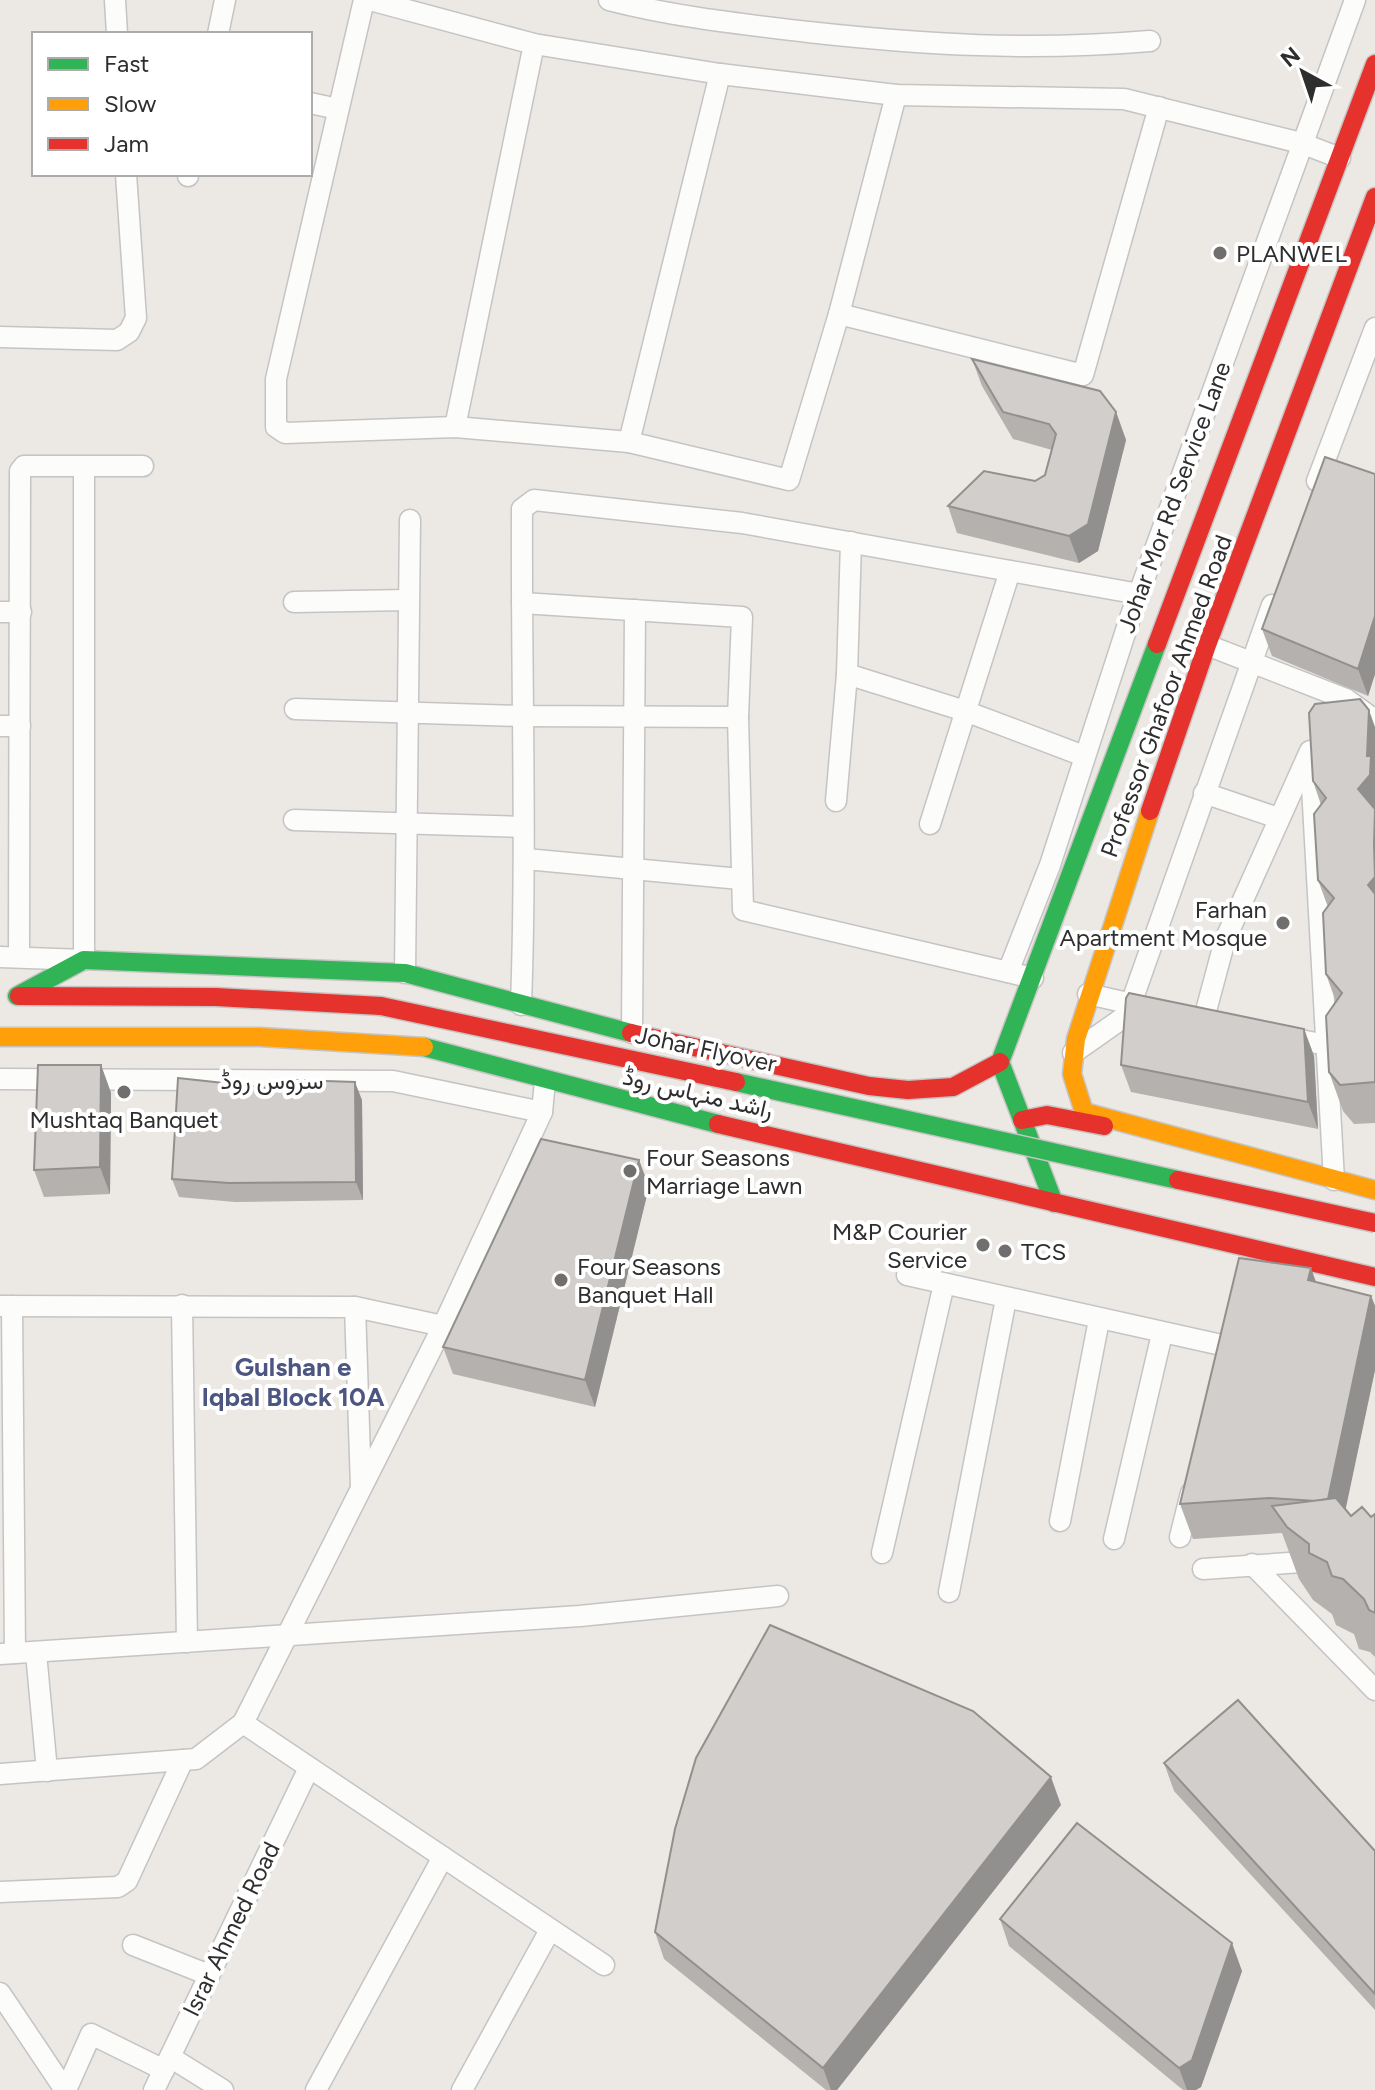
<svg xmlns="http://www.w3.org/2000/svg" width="1375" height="2090" font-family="Figtree,Vazirmatn,sans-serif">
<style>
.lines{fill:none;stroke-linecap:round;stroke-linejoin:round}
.street-casing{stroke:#c5c4c5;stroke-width:23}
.fast-casing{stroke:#c6c5c4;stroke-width:21}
.slow-casing{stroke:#c6c5c4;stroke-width:21}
.jam-casing{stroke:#c6c5c4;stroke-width:21}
.street{stroke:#fcfcfb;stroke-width:20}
.fast{stroke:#30b455;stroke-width:18}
.slow{stroke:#ff9f0a;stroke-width:18}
.jam{stroke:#e5322d;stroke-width:18}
.fast-bridge-casing{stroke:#c6c5c4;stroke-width:21;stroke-linecap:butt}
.jam-bridge-casing{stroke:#c6c5c4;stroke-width:21;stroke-linecap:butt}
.fast-bridge{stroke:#30b455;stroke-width:18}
.jam-bridge{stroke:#e5322d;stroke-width:18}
.wall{fill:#b4b1af}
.shaded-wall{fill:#92908e}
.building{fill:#d1cecb;stroke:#92908e;stroke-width:2}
.poi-dot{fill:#706f6e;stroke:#fff;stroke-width:3}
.labels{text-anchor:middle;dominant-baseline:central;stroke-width:8;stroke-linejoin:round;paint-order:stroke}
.poi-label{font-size:24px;fill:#2e2e2e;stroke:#fff;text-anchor:start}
.street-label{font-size:24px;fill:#2e2e2e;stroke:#fff}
.neighbourhood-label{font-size:26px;font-weight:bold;fill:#4d5680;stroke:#fff}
</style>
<rect width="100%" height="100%" fill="#ece8e4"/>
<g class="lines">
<g class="street-casing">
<g id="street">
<path d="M115,0l2,34"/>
<path d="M364,0l-88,379v48l9,6 170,-6 174,15 160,38 50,-166 57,-219"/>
<path d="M370,0l164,44 186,30 176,21 228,4 177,44 39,15"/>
<path d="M609,0c66,17 132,24 199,32 119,13 222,19 342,9"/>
<path d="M218,34l7,-34"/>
<path d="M310,103l28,6"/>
<path d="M188,176v-2"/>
<path d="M839,314l244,61 76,-268"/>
<path d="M0,337l117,3 12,-8 7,-14 -10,-144"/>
<path d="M455,427l79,-383"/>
<path d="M629,442l91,-368"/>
<path d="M1317,481l58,-153"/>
<path d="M294,602l114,-2"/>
<path d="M522,603l220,14 -4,100 5,193 265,62"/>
<path d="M0,612h21"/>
<path d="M1207,645l139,54 29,21"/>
<path d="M847,674l118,37 119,45"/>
<path d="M295,709l226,7 217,1"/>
<path d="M0,726h20"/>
<path d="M1204,793l74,25"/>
<path d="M836,801l11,-127 4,-132"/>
<path d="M294,820l229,7"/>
<path d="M930,824l80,-253"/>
<path d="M526,859l214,20"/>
<path d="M0,957l84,3v-491"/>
<path d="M19,957l1,-486 4,-5h119"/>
<path d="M405,973l5,-453"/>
<path d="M1033,978l-25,-6 42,-107 80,-247 225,-618"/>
<path d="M1088,994l53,12"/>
<path d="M521,1005c6,-166 0,-331 1,-496l12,-9 208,23 397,71"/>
<path d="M1213,1024l-10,-2 22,-82 85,-189 24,429"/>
<path d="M632,1033l3,-423"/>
<path d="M1284,1037l43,8"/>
<path d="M1073,1053l54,-38 145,-410"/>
<path d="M0,1079l393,2 149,31"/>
<path d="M907,1275l319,71"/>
<path d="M182,1305l5,337"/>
<path d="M0,1306l355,1 88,19"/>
<path d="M12,1306l3,347"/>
<path d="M355,1307l6,180"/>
<path d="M1060,1521l39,-201"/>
<path d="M1180,1537l11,-44"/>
<path d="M1114,1539l48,-205"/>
<path d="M882,1553l62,-269"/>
<path d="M1252,1564l123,126"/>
<path d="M1203,1569l172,-12"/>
<path d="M949,1592l57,-293"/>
<path d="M36,1653l11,118"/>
<path d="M0,1654l580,-38 198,-20"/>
<path d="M243,1723l361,242"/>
<path d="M0,1774l196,-15 47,-36 200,-397 99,-214 3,-31"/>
<path d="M0,1892l118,-5 9,-6 56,-121"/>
<path d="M133,1945l76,30"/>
<path d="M0,1993l65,97"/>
<path d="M170,2057l53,33"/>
<path d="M66,2090l25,-56 73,36"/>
<path d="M154,2090l155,-322"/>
<path d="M316,2090l127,-233"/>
<path d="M462,2090l88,-160"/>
</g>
</g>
<g class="fast-casing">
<g id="fast">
<path d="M17,996l67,-36 321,13 226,60"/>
<path d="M424,1047l294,77"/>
<path d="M1054,1203l-54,-141 157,-418"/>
</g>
</g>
<g class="slow-casing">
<g id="slow">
<path d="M1150,811l-74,228 -4,35 12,38 291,78"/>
<path d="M0,1037h260l164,10"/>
</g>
</g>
<g class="jam-casing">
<g id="jam">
<path d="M1157,644l218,-580"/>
<path d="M1150,811l57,-166 168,-448"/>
<path d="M19,996l197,1 165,9"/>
<path d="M631,1033l238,53 39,4 45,-3 47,-25"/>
<path d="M1022,1120l25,-5 57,11"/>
<path d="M718,1124l657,153"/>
</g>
</g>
<use href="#street" class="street"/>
<use href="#fast" class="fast"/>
<use href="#slow" class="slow"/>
<use href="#jam" class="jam"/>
<g class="fast-bridge-casing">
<path id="fast-bridge" d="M736,1082l442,98"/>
</g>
<g class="jam-bridge-casing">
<g id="jam-bridge">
<path d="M381,1006l355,76"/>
<path d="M1178,1180l197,43"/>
</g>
</g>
<use href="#fast-bridge" class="fast-bridge"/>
<use href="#jam-bridge" class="jam-bridge"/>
</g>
<g class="wall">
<path d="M972,359l144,53 10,28 -28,111 -19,12 -122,-30 -9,-27 87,-25 10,-6 7,-25 -39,-11 -31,-53z"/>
<path d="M1375,474v200l-7,22 -96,-40 -10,-27z"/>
<path d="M1375,727v396l-21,1 -11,-13 -14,-39 7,-70 -10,-28 2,-67 -10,-27 3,-75 -8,-24z"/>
<path d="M1304,1029l10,27 4,73 -187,-37 -10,-27z"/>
<path d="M101,1065l10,28 -1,101 -66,3 -10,-27z"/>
<path d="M362,1100l1,100 -128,2 -56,-5 -7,-18z"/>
<path d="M639,1160l10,27 -54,220 -142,-33 -10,-27z"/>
<path d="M1316,1282l55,14 4,10v64l-30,139 6,7 20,1 4,-3v143l-5,-5 -11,-3 -5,-15 -18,-9 -4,-11 -19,-14 -14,-21 -17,-46 -89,6 -13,-35z"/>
<path d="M1164,1763l211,88v159l-201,-219z"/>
<path d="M1061,1805l-224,285h-11l-162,-131 -9,-27z"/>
<path d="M1000,1919l242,52 -41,116 -5,3h-13l-174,-144z"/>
</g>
<g class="shaded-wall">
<path d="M1116,412l10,28 -28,111 -19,12 -10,-27z"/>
<path d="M1375,616v58l-7,22 -10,-27z"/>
<path d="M1369,710l6,17v121l-17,-59 9,-33z"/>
<path d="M1375,877v27l-7,-19z"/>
<path d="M1304,1029l10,27 4,73 -10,-27z"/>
<path d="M101,1065l10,28 -1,101 -10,-27z"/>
<path d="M355,1082l7,18 1,100 -7,-18z"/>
<path d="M639,1160l10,27 -54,220 -10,-27z"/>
<path d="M1311,1268l12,34 -15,-22z"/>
<path d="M1371,1296l4,10v64l-35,166 -13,-35z"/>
<path d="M1051,1777l10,28 -224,285h-6l-8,-22z"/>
<path d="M1232,1943l10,28 -41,116 -5,3h-9l-8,-22z"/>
</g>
<g class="building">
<path d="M972,359l128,32 16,21 -28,112 -19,12 -121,-30 36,-35 51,10 10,-6 11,-41 -7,-10 -46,-12z"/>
<path d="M1325,457l50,17v142l-17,53 -96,-40z"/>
<path d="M1360,699l9,11 -2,46h4l-1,19 -12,14 17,20 -1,36 1,32 -7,8 7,9v188l-35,3 -11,-13 -3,-56 16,-23 -16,-19 -3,-61 11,-15 -16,-18 -4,-66 12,-16 -13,-17 -4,-68 6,-9z"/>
<path d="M1129,993l175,36 4,73 -187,-37 5,-67z"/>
<path d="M38,1065h63l-1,102 -66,3z"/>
<path d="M178,1078l118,13v-11l59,2 1,100 -127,1 -57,-4z"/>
<path d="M541,1139l98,21 -54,220 -142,-33z"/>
<path d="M1239,1258l72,10 -3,12 63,16 -43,203 -12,2 -47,-3 -89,6z"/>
<path d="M1336,1498l15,18 11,-9 9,10 4,-3v99l-6,-3 -5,-11 -21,-20 -11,-3 -5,-14 -18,-9v-9l-22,-17 -15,-21z"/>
<path d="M770,1625l203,86 78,66 -228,291 -168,-136 20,-103 21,-71z"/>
<path d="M1238,1700l137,151v143l-211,-231z"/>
<path d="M1077,1823l155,120 -40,117 -13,8 -179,-149z"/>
</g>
<g class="poi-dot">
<circle cx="1220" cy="253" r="8"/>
<circle cx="1283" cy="923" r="8"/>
<circle cx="124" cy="1092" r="8"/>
<circle cx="630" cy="1171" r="8"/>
<circle cx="983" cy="1245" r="8"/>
<circle cx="1005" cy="1251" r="8"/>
<circle cx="561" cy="1280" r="8"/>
</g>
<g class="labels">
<g class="poi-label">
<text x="1236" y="253">PLANWEL</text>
<text x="1267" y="909" text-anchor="end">Farhan<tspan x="1267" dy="28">Apartment Mosque</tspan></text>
<text x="124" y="1119" text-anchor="middle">Mushtaq Banquet</text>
<text x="646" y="1157">Four Seasons<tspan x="646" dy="28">Marriage Lawn</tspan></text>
<text x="967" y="1231" text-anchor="end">M&amp;P Courier<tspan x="967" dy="28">Service</tspan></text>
<text x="1021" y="1251">TCS</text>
<text x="577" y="1266">Four Seasons<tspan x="577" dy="28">Banquet Hall</tspan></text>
</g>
<g class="street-label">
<text transform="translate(1174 497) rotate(-70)">Johar Mor Rd Service Lane</text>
<text transform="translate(1166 696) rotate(-70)">Professor Ghafoor Ahmed Road</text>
<text transform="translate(706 1049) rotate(12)">Johar Flyover</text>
<text x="272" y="1080">سروس روڈ</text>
<text transform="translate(698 1093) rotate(13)">راشد منہاس روڈ</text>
<text transform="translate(231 1929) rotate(-64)">Israr Ahmed Road</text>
</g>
<g class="neighbourhood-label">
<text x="293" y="1367">Gulshan e<tspan x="293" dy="30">Iqbal Block 10A</tspan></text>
</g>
</g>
<rect x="32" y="32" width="280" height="144" fill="#ffffff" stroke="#ababab" stroke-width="2"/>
<rect x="48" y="58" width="40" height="12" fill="#30b455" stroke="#ababab" stroke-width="2"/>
<text x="104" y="72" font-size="24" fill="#2e2e2e">Fast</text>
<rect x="48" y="98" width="40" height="12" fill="#ff9f0a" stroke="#ababab" stroke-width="2"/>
<text x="104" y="112" font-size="24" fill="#2e2e2e">Slow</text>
<rect x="48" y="138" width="40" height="12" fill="#e5322d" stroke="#ababab" stroke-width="2"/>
<text x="104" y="152" font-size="24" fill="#2e2e2e">Jam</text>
<g transform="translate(1303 72) rotate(320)" stroke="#ffffff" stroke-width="6" paint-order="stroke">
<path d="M0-6L14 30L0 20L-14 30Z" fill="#2e2e2e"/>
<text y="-12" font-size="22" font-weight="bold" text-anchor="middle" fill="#2e2e2e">N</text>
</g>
</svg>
